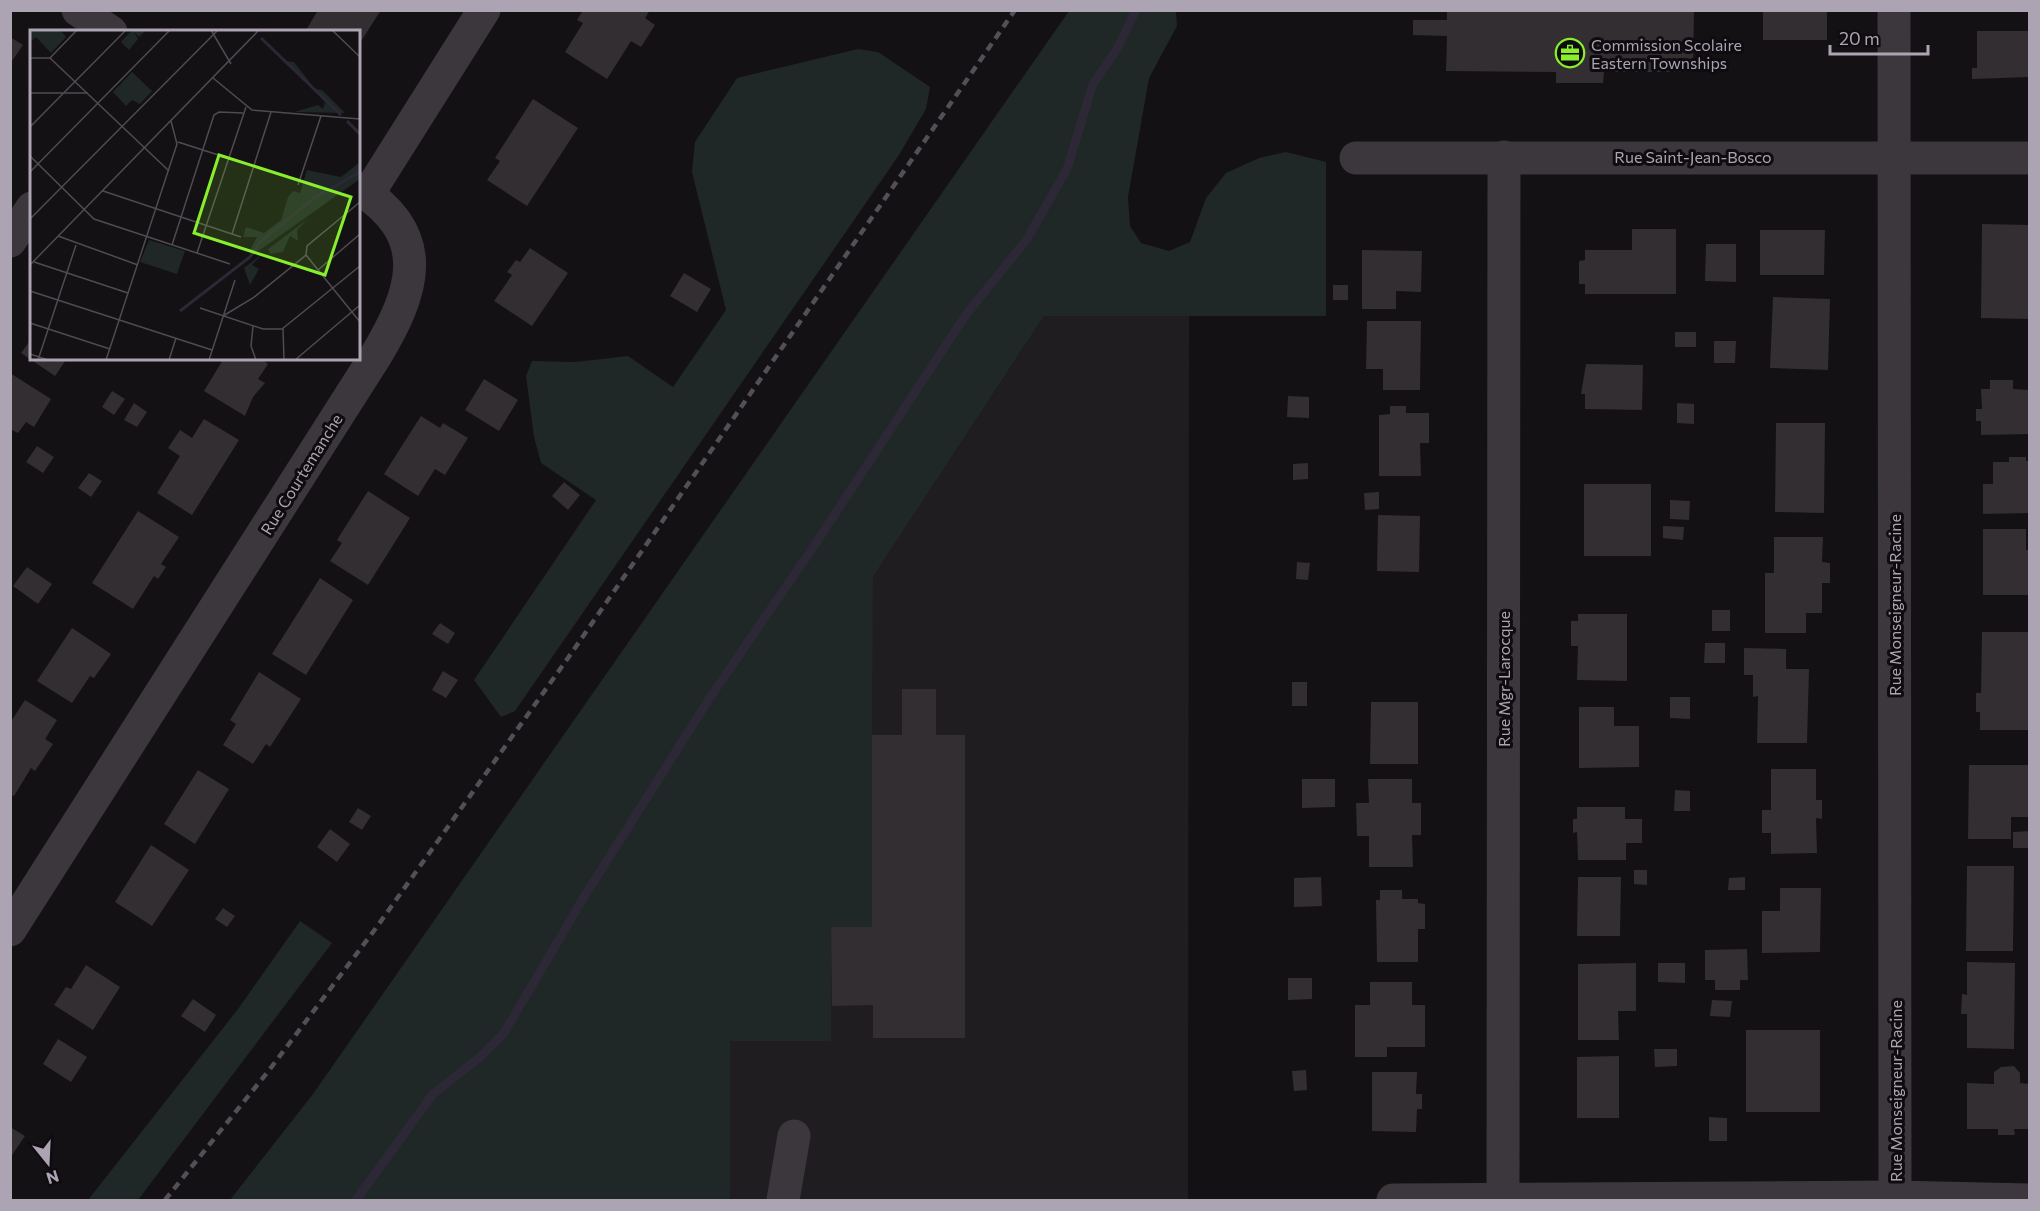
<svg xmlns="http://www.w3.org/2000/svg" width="2040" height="1211" font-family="Commissioner,sans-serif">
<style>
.built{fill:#201d20}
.green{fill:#202727}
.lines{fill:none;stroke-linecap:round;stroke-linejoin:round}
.stream{stroke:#2c2836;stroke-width:9}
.building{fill:#322e32}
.minor{stroke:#3b373d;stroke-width:33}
.rail{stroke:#544e57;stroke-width:4.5;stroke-dasharray:8 6;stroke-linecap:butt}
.labels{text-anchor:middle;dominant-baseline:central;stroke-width:6;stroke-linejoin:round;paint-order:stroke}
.poi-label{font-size:16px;fill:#aca3b3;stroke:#0e0c0e;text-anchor:start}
.street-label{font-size:16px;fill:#aca3b3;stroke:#0e0c0e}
.inset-river{fill:none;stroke:#2c2836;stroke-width:3}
.inset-road{fill:none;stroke:#504b53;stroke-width:1.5}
.view{fill:#88ee2e;fill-opacity:0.15;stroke:#88ee2e;stroke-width:3}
.inset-edge{fill:none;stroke:#aca3b3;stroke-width:3}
</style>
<rect width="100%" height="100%" fill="#131113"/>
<path class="built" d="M1044,316h145l-1,884h-458v-159h101v-114h41l1,-350z"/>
<g class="green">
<path d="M1069,11h107l1,15 -28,52 -21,119 2,29 11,17 28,8 21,-9 16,-44 20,-25 33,-15 27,-6 40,10v154h-282l-171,261 -1,350 -41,1v113h-101v159h-500l83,-106z"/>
<path d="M858,49l20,3 52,35 -4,22 -27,46 -384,556 -14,6 -27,-37 122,-180 -55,-37 -7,-26 -8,-61 6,-15 43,1 53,-6 45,31 53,-77 -34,-138 3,-30 42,-64z"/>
<path d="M300,921l32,22 -194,257h-50l150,-191z"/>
</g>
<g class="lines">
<path class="stream" d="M356,1200l77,-106 47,-37 24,-24 80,-136 127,-201 103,-150 151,-230 62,-77 40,-70 26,-85 24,-35 19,-39"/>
</g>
<g class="building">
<path d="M318,10h63l-23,36v-14h-53z"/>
<path d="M583,10h67l-5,8 10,7 -14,22 -10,-6 -24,38 -42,-27 18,-29 -6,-3z"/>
<path d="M1447,10h247l-1,62h-89l-1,11h-47v-11l-110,-1 1,-35 -34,-1v-15h34z"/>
<rect x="1763" y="10" width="64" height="30"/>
<path d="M1977,31h53v46l-58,2v-11h5z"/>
<path d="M10,37l13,8 -13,19z"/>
<path d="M533,99l45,29 -51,78 -40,-26 13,-19 -5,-3z"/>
<path d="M1982,224l48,1v94l-49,-1z"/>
<path d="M1632,229h44v65h-91v-10h-6v-23l6,-1v-10h47z"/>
<path d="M1760,230h65l-1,45h-64z"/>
<path d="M1706,244h30v38l-31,-1z"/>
<path d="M530,248l38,25 -36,53 -38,-25 18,-26 -5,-3 9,-12 4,2z"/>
<path d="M1362,250l60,1 -1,41 -25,-1v18h-34z"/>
<path d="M684,273l27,16 -14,23 -27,-16z"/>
<rect x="1333" y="285" width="15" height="15"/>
<path d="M1773,297l57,2 -2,71 -58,-2z"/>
<path d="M1367,321h54l-1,69h-37v-21h-17z"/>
<rect x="1675" y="332" width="21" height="15"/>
<path d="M32,338v20h35l-12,18 -34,-23z"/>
<path d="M1714,341h22l-1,22h-21z"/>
<path d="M224,358h36l8,6 -10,15 7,4 -12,14 -8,19 -41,-25z"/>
<path d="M1586,364l57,1 -1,45 -57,-1v-15h-4z"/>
<path d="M10,373l41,26 -17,28 -8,-5 -8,11 -8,-4z"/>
<path d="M484,379l34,21 -19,31 -34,-21z"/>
<path d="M1990,380h23v9l17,1v44l-49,1v-14h-5v-12h6l-1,-20h9z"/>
<path d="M112,391l13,8 -11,16 -12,-8z"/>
<path d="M1288,396l21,1v21l-22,-1z"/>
<path d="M134,403l13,9 -10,15 -13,-7z"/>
<path d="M1677,403l17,1v20l-17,-1z"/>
<path d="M1390,406h16v7h23v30h-9l1,33h-42v-61l11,-1z"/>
<path d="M421,416l19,12 3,-5 25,15 -23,37 -10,-6 -17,27 -34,-22z"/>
<path d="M204,419l35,21 -47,75 -35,-22 23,-37 -12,-8 12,-18 12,8z"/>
<path d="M1776,423h49l-1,90 -49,-1z"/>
<path d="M37,446l17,11 -11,16 -17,-11z"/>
<path d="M2009,457h17v4h4v52l-47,1v-30h10v-22h16z"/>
<path d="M1308,463v16l-15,1v-16z"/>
<path d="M89,473l13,8 -11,16 -13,-9z"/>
<path d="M564,482l16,13 -12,15 -16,-14z"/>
<rect x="1584" y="484" width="67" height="72"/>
<path d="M368,491l42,27 -42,67 -38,-24 12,-18 -5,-3z"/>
<path d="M1379,492v17l-14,1 -1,-17z"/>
<path d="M1670,500l20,1 -1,19 -19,-1z"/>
<path d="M138,511l41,26 -18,27 5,3 -8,12 -4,-3 -21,33 -41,-26z"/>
<path d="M1378,515l42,1 -1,56 -42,-1z"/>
<path d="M1663,526l21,1 -1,13 -20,-2z"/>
<path d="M1983,529h43v21h4v45h-47z"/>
<path d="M1774,537h49l-1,25 8,1v20h-8v30h-16v20h-41v-60h9z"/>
<path d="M1297,562l13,1 -2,17 -12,-1z"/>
<path d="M27,567l25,17 -14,20 -25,-18z"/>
<path d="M320,578l33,22 -47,75 -34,-21z"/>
<rect x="1712" y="610" width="18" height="21"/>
<path d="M1578,614h49v67l-50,-1 1,-34h-7v-25h7z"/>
<path d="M440,623l15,10 -7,11 -16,-10z"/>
<path d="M72,628l39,26 -17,24 -4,-2 -18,27 -35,-22z"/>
<path d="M1982,632h48l-1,98h-49v-18h-4v-19h5z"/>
<path d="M1705,643h20v20h-21z"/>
<path d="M1744,648l42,1v20h23l-2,74h-50l1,-47 -5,1v-22h-9z"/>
<path d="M443,671l15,9 -12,18 -14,-8z"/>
<path d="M259,672l42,27 -31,48 -4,-3 -13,20 -30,-19 13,-21 -6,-4z"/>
<rect x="1292" y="682" width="15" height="24"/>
<path d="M902,689h34v46h29v303h-92v-33l-41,1 -1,-79h41v-192h30z"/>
<path d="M1670,697h20v22l-20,-1z"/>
<path d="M25,700l32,20 -12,19 8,5 -18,27 -4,-3 -17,28 -4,-2v-71z"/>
<path d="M1371,702h47v62h-48z"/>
<path d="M1579,707h35v19h25v41l-60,1z"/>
<path d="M1969,765h61v52h-19v22h-43z"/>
<path d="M1771,769h45v31h6v19l-6,-1 1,35 -46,1v-21h-9v-23h9z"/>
<path d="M198,770l31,19 -34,55 -31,-20z"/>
<path d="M1302,779h33v28l-33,1z"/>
<path d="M1368,779h44v24h9v32h-9l1,32h-44v-31h-12l-1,-33h13z"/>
<path d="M1675,790l15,1v20h-16z"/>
<path d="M1577,807h48v12h17v24h-16v17h-48l-1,-28 -4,1v-14h4z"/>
<path d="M358,808l13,8 -9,14 -13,-8z"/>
<path d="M330,829l20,15 -13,18 -20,-15z"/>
<path d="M2030,831v17h-17v-16z"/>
<path d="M151,845l38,25 -37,56 -37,-24z"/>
<path d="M1967,866h47l-1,85h-47z"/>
<path d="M1634,870h13v15l-13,-1z"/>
<path d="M1321,877l1,29 -28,1v-29z"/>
<path d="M1578,877h43l-1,59h-43z"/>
<path d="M1745,877v13h-17l1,-12z"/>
<path d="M1780,888h41l-1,64 -58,1v-42h18z"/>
<path d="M1380,890h22v9h16v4l7,1v25h-7v33h-41l-1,-62h4z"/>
<path d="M223,908l12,8 -8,11 -12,-8z"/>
<path d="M1747,949l1,31h-8v10h-25v-10h-10v-30z"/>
<path d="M1967,962l48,1 -1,86 -47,-1v-34h-6l1,-20 5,1z"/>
<path d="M1636,963v48h-18l1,29h-41v-76z"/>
<path d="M1658,963h27v20l-27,-1z"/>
<path d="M86,965l34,22 -27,43 -39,-25 12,-18 5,2z"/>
<path d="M1288,978h24v21l-24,1z"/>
<path d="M1370,982h42v23h13v42h-38v10h-32v-52h15z"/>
<path d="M193,999l23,16 -11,17 -24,-16z"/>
<path d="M1712,1000l20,1 -2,16 -20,-1z"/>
<rect x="1746" y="1030" width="74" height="82"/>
<path d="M58,1039l29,18 -16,25 -28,-18z"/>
<path d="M1654,1049h23v17l-22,1z"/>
<path d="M1619,1056v62h-42v-61z"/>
<path d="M2014,1066l6,7v10l10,1v45h-16l1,6h-17v-6h-31v-46l27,1v-12l7,-5z"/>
<path d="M1306,1070l1,20 -13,1 -2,-20z"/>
<path d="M1372,1072h45l-1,22h6v15h-5l-1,23 -44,-1z"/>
<path d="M1709,1117l18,1v23h-18z"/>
<path d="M10,1127l15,9 -15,22z"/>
</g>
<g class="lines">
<g class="minor">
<path d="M78,10l33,22"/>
<path d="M1894,10l1,1190"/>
<path d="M1356,158h674"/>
<path d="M368,194l116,-184"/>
<path d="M10,241l22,-33"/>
<path d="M10,930l365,-573c39,-65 59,-121 -17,-169"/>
<path d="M783,1200l11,-64"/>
<path d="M1393,1200l502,-3 135,3"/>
<path d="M1503,1200l1,-1043"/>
</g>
<path class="rail" d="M165,1200l105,-131 106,-141 192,-270 447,-648"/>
</g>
<defs>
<g id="office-ring" transform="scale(1.5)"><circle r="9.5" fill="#0e0c0e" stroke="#88ee2e" stroke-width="1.5"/><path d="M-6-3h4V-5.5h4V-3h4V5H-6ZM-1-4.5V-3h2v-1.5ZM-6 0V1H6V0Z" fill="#88ee2e"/></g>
</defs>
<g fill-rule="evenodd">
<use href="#office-ring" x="1570" y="53"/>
</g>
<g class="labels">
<g class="poi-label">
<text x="1591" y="44">Commission Scolaire<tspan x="1591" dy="18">Eastern Townships</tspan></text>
</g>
<g class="street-label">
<text x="1693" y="156">Rue Saint-Jean-Bosco</text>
<text transform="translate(301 474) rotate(-58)">Rue Courtemanche</text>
<text transform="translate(1894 605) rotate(-90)">Rue Monseigneur-Racine</text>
<text transform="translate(1503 679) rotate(-90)">Rue Mgr-Larocque</text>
<text transform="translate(1895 1091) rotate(-90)">Rue Monseigneur-Racine</text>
</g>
</g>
<g transform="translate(30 30)">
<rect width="330" height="330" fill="#131113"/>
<path d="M0,0h30l6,7 -15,16 -15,-16 -6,5zM102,0h14l-7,7 -5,-5 4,7 -9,11 -8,-8zM256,31l8,1 21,27 7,1 23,23 -51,-1 24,-7 5,4 2,-7zM102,42l20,19 -12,13 -8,-4 -6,6 -13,-14zM330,132v17l-107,76 -3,-5 7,-13h-14l3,-10 18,6 17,-13 7,-23 5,-6 7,2 7,-23 34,7zM278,189l-11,11 1,11 -8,-5 -7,16 -13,2 -2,-5zM119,210l36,11 -8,23 -37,-12zM232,224l-10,11 7,4 -9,16 -6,-17z" fill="#202727"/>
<path class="inset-river" d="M231,8l80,77M317,91l13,13M150,281l70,-54 10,-15 54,-44 46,-26"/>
<path class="inset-road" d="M181,0l20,34M302,0l28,27M0,28h20M20,28l119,113M20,28l27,-28M183,48l39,32 108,9M0,63h58M0,97l96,-97M148,112l90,29M0,126l64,63 136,45M0,142l140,-142M268,155l23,-69M73,161l138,46M0,189l188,-189M202,204l39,-122M28,206l80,29M142,215l42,-130 5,-3 24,1M167,223l49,-146M276,225l54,67M4,232l94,31M0,235l229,-235M288,240l42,-36M0,261l182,59M170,278l63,21h19l78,-63M193,286l30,-18 53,-43 1,-9 53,-44M0,293l80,26M223,296l-2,20 5,14M253,299l1,31M0,324l18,6M8,330l38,-115M76,330l71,-216 -6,-23M139,330l7,-22M179,330l26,-80M265,330l65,-55"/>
<path class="view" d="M189,125l132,42 -26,78 -131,-42z"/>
<rect width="330" height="330" class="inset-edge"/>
</g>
<rect width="2040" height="1211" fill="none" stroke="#aca3b3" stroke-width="24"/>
<g transform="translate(48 1163) rotate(162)" stroke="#0e0c0e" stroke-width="4.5" paint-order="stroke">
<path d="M0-4.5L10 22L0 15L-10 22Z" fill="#aca3b3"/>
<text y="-9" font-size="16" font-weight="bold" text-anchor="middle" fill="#aca3b3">N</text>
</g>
<path d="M1830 45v9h98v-9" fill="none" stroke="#aca3b3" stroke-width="3"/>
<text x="1839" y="45" font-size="18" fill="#aca3b3" stroke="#0e0c0e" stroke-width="4.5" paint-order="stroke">20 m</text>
</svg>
